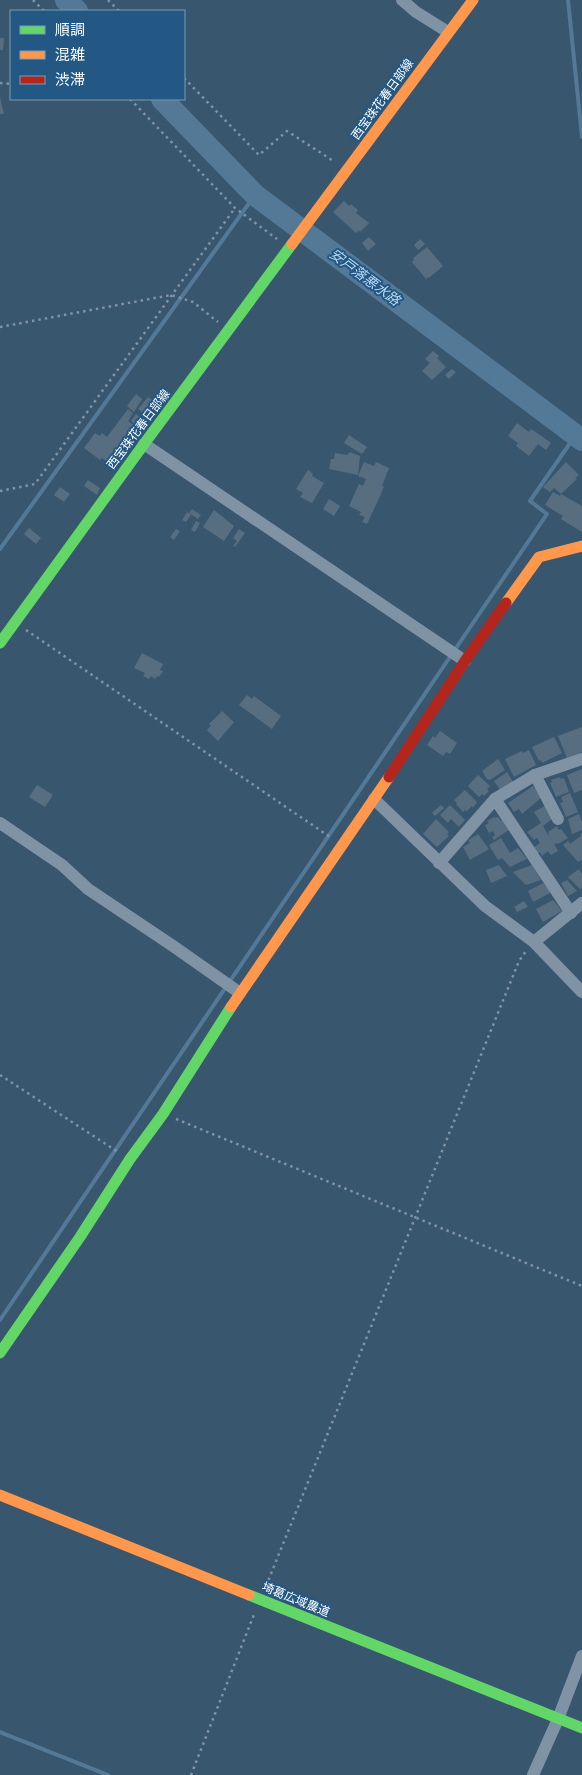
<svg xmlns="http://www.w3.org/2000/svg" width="582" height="1775" font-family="Poppins,'Noto Sans JP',sans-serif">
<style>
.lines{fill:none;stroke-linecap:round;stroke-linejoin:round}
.stream{stroke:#537997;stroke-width:4}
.river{stroke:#537997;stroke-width:22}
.building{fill:#576e81}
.path{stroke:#8093a5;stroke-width:2.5;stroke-dasharray:2.5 4;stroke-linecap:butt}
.street{stroke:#8093a5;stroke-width:12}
.fast{stroke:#63d668;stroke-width:11}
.slow{stroke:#ff974d;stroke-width:11}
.jam{stroke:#b3261e;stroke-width:11}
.labels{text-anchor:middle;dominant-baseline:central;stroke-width:4;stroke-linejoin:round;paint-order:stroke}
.street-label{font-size:12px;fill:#fff;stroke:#235885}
.water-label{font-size:14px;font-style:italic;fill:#b8d7f0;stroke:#235885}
</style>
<rect width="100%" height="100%" fill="#39566f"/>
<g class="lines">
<g class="stream">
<path d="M568,0l14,137"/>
<path d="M0,549l255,-354"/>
<path d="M0,1320l547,-806 -17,-13 45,-65"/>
<path d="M0,1732l108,43"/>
</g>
<g class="river">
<path d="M66,0l11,11"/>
<path d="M162,99l93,96 327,245"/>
</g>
</g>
<g class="building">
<path d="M0,38h4l-1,12h-3z"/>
<path d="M0,97l4,17h-4z"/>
<path d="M344,201l5,5 2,-2 7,6 -2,3 13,10 -9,9 -1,-2 -3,3 -23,-21z"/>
<path d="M369,237l7,7 -8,7 -6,-8z"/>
<path d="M420,239l5,5 -7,6 -4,-5z"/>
<path d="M427,247l16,19 -14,12 -1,-1 -2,2 -14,-17 2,-2 -1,-2z"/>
<path d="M433,351l6,5 -2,2 9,9 -14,13 -10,-9 8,-8 -5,-4z"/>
<path d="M452,369l4,3 -7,7 -4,-4z"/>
<path d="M136,394l6,5 -8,13 -7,-6z"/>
<path d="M148,397l13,10 -6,8 -7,-5 -3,4 -7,-5z"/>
<path d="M128,409l5,4 -5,8 13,10 -23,33 -5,2 -11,-8 -2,2 -16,-12 11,-15 5,3 2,-3 5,4z"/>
<path d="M136,414l13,10 -6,7 -12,-10z"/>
<path d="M517,423l12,9 2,-3 6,4 14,10 -5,7 -8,-6 -9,12 -13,-10 2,-3 -10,-7z"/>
<path d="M349,435l18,12 -5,7 -18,-11z"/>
<path d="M350,452l10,4 -2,19 -29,-6 2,-10h3l1,-6 12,2z"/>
<path d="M364,462l10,4 2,-4 13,6 -7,18h2l-3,8 -14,30 -5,-2 3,-5 -6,-2 2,-3 -12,-6 10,-22 4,2 3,-7 -8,-3z"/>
<path d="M566,462l13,13 -4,3 2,1 -16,15 -7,-6 -4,4 -7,-5z"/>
<path d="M308,470l5,4 -1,2 12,7 -12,20 -12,-6 3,-4 -7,-4z"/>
<path d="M88,480l12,8 -3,7 -13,-9z"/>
<path d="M60,487l10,7 -6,8 -10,-7z"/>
<path d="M553,492l7,4 1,-2 21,12v26l-21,-13 2,-3 -18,-11z"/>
<path d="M329,499l11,7 -6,10 -11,-7z"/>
<path d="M192,509l9,6 -3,4 -9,-6z"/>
<path d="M214,510l20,16 -10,15 -21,-14z"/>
<path d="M187,512l4,3 -5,7 -4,-2z"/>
<path d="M196,521l4,2 -5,9 -4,-2z"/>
<path d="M29,528l12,10 -5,6 -12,-10z"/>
<path d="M176,529l4,2 -6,9 -4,-3z"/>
<path d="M239,529l6,4 -10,14 -2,-1 4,-5 -4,-3z"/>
<path d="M142,653l21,11 -3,6 3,1 -4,6 -2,-1 -2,3 -4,-3 -2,3 -6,-3 2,-3 -11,-5z"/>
<path d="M247,695l5,4 2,-3 27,20 -9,13 -33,-24z"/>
<path d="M222,711l12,11 -16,19 -11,-11 4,-4 -2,-2z"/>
<path d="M582,727v25l-15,6 -9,-22z"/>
<path d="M440,731l17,12 -7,11 -4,-2 -3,4 -16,-11 6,-9 2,2z"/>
<path d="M554,737l8,16 -20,10 -1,-3 -2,1 -7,-14z"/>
<path d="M529,750l7,15 -22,12 -9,-18 17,-8 1,2z"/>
<path d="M498,759l7,11 -15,10 -3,-1 -5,-8z"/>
<path d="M582,769v21l-8,3 -7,-18z"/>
<path d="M507,772l8,13 -14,6 -7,-10z"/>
<path d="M478,775l12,11 -3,3 2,2 -5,5 -2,-2 -3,3 -11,-11z"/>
<path d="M560,777l1,2 3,-1 5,14 -13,5 -6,-14 2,-1 -1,-2z"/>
<path d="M37,785l16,10 -8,12 -16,-10z"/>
<path d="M533,786l2,3 1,-1 6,9 -20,17 -3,-5 -5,3 -6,-9z"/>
<path d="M465,790l12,12 -4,6 -1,-2 -5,5 -2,-1 -2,2 -7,-8 1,-1 -3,-3z"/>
<path d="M570,793l8,19 -12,5 -6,-14 3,-1 -2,-5z"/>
<path d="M441,805l3,3 -9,8 -3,-3z"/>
<path d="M450,805l15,15 -6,7 -8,-8 -3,4 -8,-8z"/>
<path d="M546,805l6,14 -9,7 5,9 1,-1 -1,-2 9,-6 2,4 2,-1 7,9 -8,5 -6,1 4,7 -7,4 -3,-4 -6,5 -2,-4 -3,2 -4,-6 7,-5 -3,-5 -3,2 -7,-8 14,-9 -7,-11z"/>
<path d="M579,814l3,8v8l-10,4 -4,-15z"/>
<path d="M494,817l1,1 3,-1 3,4 1,-1 7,10 -15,10 -2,-3 3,-2 -2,-4 -4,2 -4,-8 4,-2 -2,-2z"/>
<path d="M436,819l13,13 -2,2 2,2 -12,11 -14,-13z"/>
<path d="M582,833v29l-1,-2 -3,2 -15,-17 5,-4 2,3 11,-8 -1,-1z"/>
<path d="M478,834l11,15 -19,11 -7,-13 7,-4 -2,-2 2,-2z"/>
<path d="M501,838l9,15 8,-5 9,11 -17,8 -8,-9 -4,2 -9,-15z"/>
<path d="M499,865l8,11 -16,7 -5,-13z"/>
<path d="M532,865l9,15 -15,5 -13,-13z"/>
<path d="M579,869l3,5v14l-2,1 -12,-12z"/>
<path d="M567,880l10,11 -9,5 -7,-13z"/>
<path d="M543,883l9,9 -19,10 -5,-11z"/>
<path d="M553,900l9,11 -19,11 -7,-13z"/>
<path d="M524,901l4,6 -11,5 -3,-5z"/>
</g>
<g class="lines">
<g class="path">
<path d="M33,0l11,11"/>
<path d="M108,0l11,11"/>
<path d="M184,78l75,77 28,-24 48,31"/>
<path d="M0,83l11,1"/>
<path d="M130,99l105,109 42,31"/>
<path d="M0,327l171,-32 22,7 25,20"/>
<path d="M0,491l35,-7 200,-276"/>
<path d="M26,630l304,207"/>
<path d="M0,1075l118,77"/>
<path d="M176,1119l406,167"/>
<path d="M266,1586l253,-625 7,-10"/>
<path d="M191,1775l64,-163"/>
</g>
<g class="street">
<path d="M402,0l14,12 32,20"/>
<path d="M144,444l321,217"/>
<path d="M535,775l23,44"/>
<path d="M374,799l111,107 49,36 48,50"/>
<path d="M495,799l76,114"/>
<path d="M0,823l62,42 26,24 85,57 67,47"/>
<path d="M439,863l56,-64 40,-24 47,-16"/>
<path d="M534,942l48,-39"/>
<path d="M533,1775l25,-56 24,-63"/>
</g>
<g class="fast">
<path d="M0,643l144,-199 148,-200"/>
<path d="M0,1353l80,-116 50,-78 33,-45 68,-107"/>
<path d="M249,1595l333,133"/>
</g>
<g class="slow">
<path d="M292,244l181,-244"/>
<path d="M506,603l33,-46 43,-11"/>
<path d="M231,1007l158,-230"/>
<path d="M0,1495l249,100"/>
</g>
<path class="jam" d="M389,777l76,-116 41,-58"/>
</g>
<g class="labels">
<g class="street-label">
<text transform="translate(382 99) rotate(-54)">西宝珠花春日部線</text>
<text transform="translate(138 429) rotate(-53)">西宝珠花春日部線</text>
<text transform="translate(296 1599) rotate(22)">埼葛広域農道</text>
</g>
<g class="water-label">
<text transform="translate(365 277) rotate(37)">安戸落悪水路</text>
</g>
</g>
<rect x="10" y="10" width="175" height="90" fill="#235885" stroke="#7b9bb6"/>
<rect x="20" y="26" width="25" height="8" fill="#63d668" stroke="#7b9bb6"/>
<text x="55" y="35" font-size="15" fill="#ffffff">順調</text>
<rect x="20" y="51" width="25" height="8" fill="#ff974d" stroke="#7b9bb6"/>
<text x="55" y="60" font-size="15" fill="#ffffff">混雑</text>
<rect x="20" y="76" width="25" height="8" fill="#b3261e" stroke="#7b9bb6"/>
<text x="55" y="85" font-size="15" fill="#ffffff">渋滞</text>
</svg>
